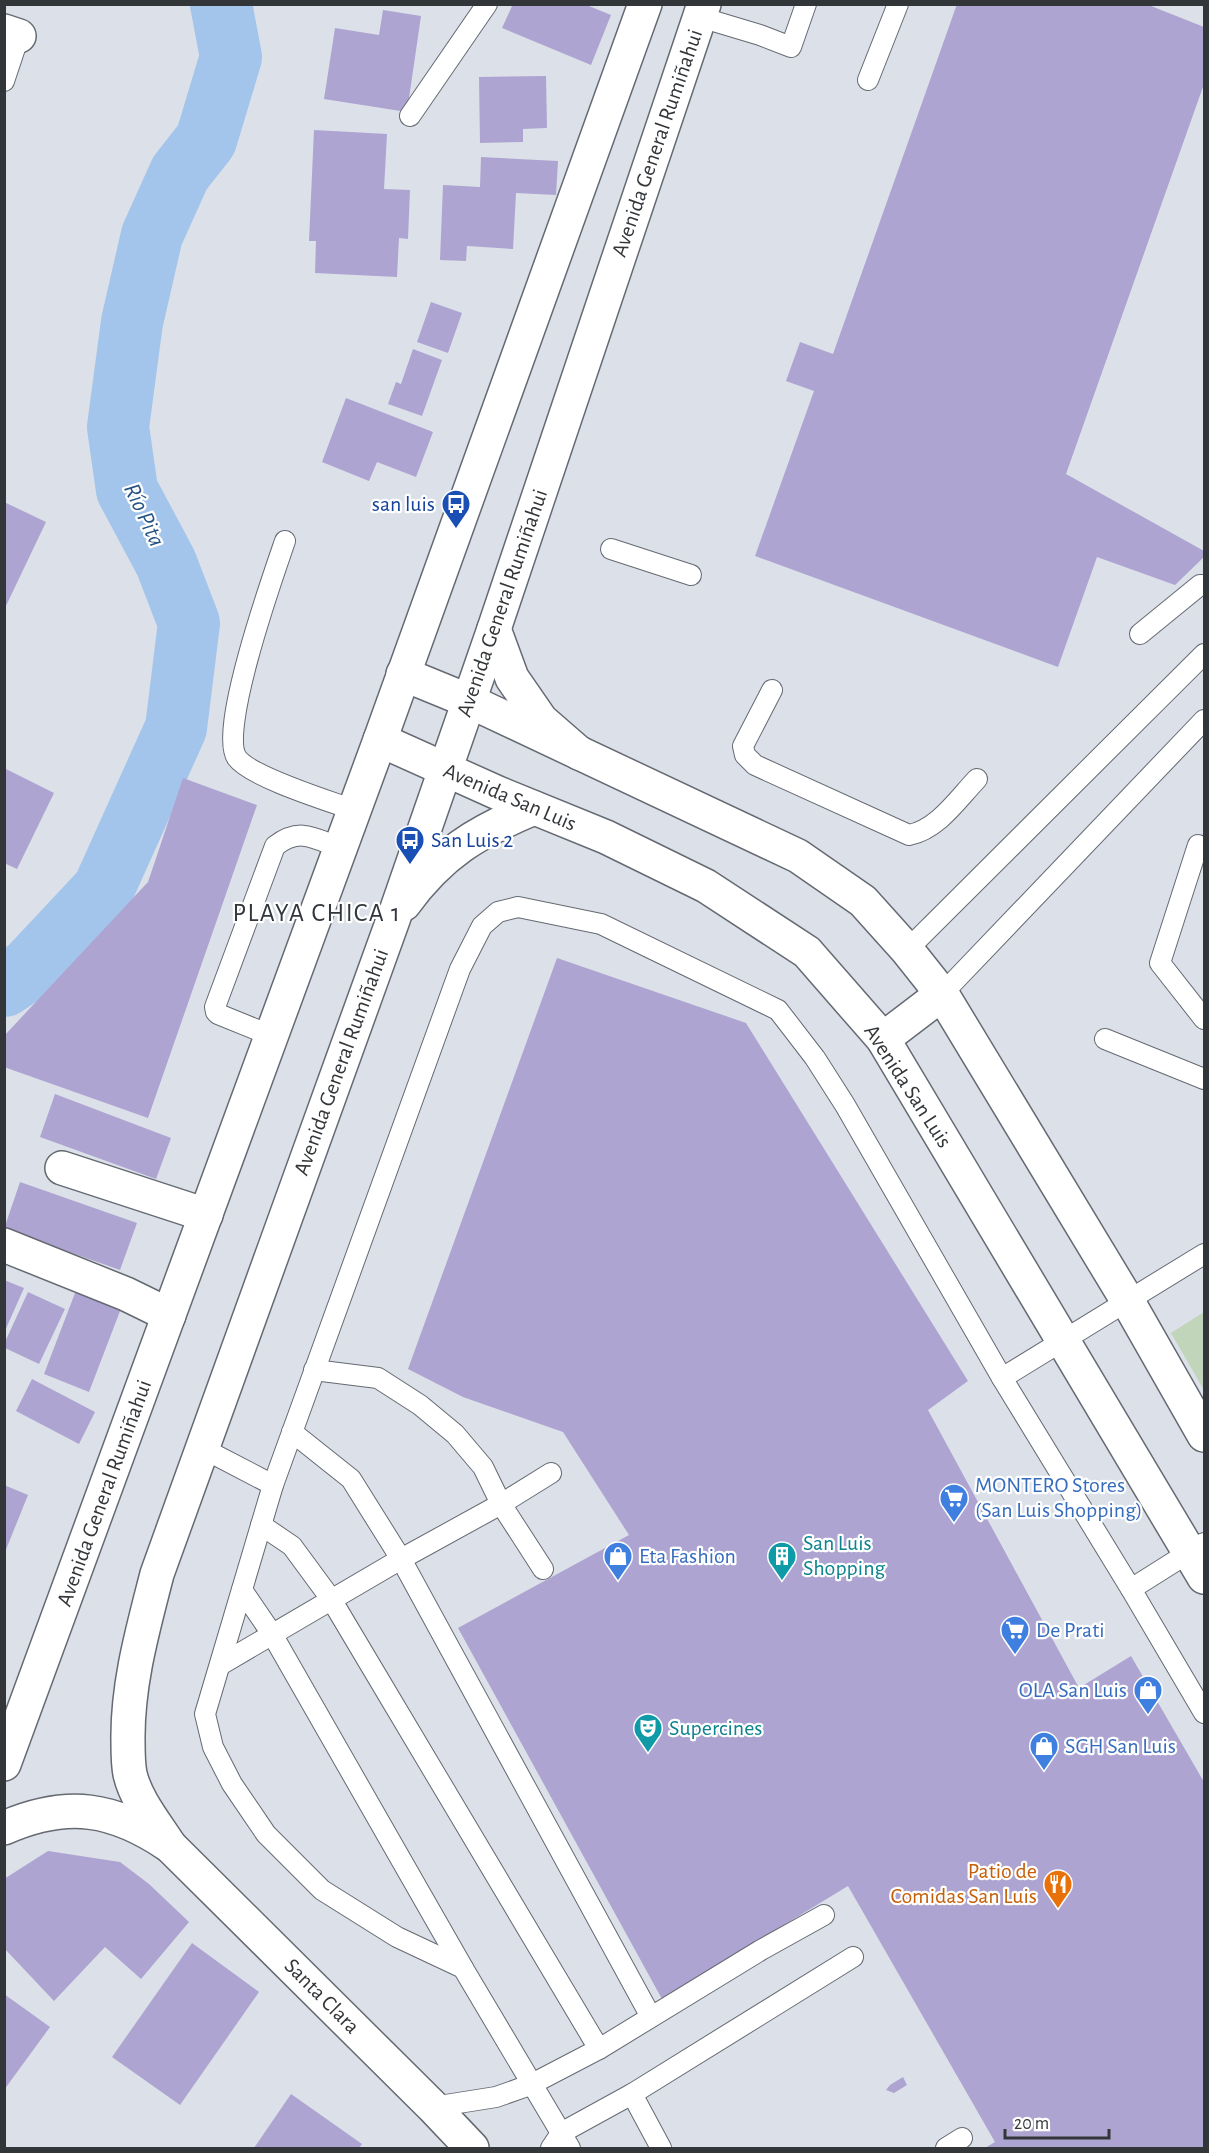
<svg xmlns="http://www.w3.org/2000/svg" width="1209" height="2153" font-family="'Alegreya Sans',sans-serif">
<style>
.green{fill:#c0d5ba}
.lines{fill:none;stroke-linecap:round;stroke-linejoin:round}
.river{stroke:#a4c5eb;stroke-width:62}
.building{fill:#aea4d1}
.lane-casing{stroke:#656a72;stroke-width:22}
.street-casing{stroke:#656a72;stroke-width:36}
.secondary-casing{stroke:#656a72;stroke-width:36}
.highway-casing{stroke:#656a72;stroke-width:36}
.lane{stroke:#fff;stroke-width:20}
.street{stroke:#fff;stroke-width:33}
.secondary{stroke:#fff;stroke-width:33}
.highway{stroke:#fff;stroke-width:33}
.labels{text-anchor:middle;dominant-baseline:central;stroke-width:4.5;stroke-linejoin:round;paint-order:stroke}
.street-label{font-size:22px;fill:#333639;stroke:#fff}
.transit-label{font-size:22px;fill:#164399;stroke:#fff;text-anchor:end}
.shop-label{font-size:22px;fill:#366cbe;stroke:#fff;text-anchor:start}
.culture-label{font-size:22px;fill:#0d838f;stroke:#fff;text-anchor:start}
.food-label{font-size:22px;fill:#c56008;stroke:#fff;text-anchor:end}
.water-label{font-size:24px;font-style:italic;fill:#255283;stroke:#fff}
.quarter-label{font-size:26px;letter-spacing:1.5px;fill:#32363d;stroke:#fff}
</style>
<rect width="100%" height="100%" fill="#dbe0e9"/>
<path class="green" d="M1204,1312v78l-33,-57z"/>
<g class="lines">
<path class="river" d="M4,986l25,-17 74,-79 73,-162 13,-105 -23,-60 -39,-73 -9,-63 14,-105 20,-87 28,-62 26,-33 25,-83 -10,-53"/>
</g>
<g class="building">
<path d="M513,4h71l27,11 -20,50 -89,-37z"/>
<path d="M957,4h189l58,23v57l-138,390 138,77v6l-29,28 -78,-28 -39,110 -303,-111 59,-165 -28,-10 14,-39 33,12z"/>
<path d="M383,10l38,6 -14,96 -83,-13 11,-71 44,7z"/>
<path d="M546,76l1,52 -24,1v13l-43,1 -1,-66z"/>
<path d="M314,130l73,4 -3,55 26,1 -2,49 -9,-1 -2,39 -82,-4 1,-32h-7z"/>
<path d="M481,157l77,4 -2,34 -40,-2 -3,56 -46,-3 -1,15 -26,-1 3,-75 37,2z"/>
<path d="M431,302l31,11 -14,40 -31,-11z"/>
<path d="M413,349l29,11 -20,56 -34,-12 8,-22 5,2z"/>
<path d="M346,398l87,34 -17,45 -39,-15 -8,19 -47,-19z"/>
<path d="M4,502l42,20 -42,88z"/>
<path d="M4,768l50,25 -37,76 -13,-6z"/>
<path d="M183,778l74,27 -109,313 -144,-51v-31l144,-154z"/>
<path d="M557,958l189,65 222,358 -40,29 151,278 52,-32 73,126v366h-219l10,-6 -147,-256 -186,113 -204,-371 171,-93 -66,-103 -100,-35 -55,-28z"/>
<path d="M55,1094l116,44 -15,41 -116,-42z"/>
<path d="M20,1182l117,41 -17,47 -116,-41z"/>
<path d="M4,1280l20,8 -20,45z"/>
<path d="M80,1280l45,18 -36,94 -45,-18z"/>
<path d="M28,1292l37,17 -26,55 -34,-16v-6z"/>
<path d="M32,1379l63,33 -16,32 -63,-33z"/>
<path d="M4,1485l24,10 -23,57h-1z"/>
<path d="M48,1851l72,11 29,22 40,38 -48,57 -36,-32 -51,54 -50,-53v-69z"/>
<path d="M192,1943l67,49 -79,113 -68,-48z"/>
<path d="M4,1994l46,33 -46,63z"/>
<path d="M903,2077l4,8 -13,8 -8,-3 4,-5z"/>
<path d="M291,2094l71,50 -3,4h-105z"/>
</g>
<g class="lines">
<g class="lane-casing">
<g id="lane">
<path d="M700,17l60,18 31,12 15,-43"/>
<path d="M868,80l30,-76"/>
<path d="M4,81l15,-45"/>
<path d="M410,116l77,-112"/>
<path d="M285,541c-12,35 -67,190 -48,217 14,19 92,43 117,52"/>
<path d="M611,549l80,26"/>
<path d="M1140,634l60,-49h4"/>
<path d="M772,690l-29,56 2,9 10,10 154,70c29,-6 48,-35 68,-56"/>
<path d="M1198,845l-38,118 44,56"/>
<path d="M907,950l297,-296"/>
<path d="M942,994l262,-274"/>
<path d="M272,1036l-54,-22 -2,-2 -1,-5 60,-161c25,-19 39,-8 65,2"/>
<path d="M1105,1039l99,40"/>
<path d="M1204,1254l-202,124 129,211 73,-46"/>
<path d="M314,1370l64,8 42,27 35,29 28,33 18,37 42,65"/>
<path d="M292,1432l59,47 50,80 250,458"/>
<path d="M202,1448l71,37"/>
<path d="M261,1525l31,21 39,53 268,450"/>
<path d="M1131,1589l73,124"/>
<path d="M242,1590l30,44 191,334"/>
<path d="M220,1665l181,-106 100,-55 50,-31"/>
<path d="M632,2094l221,-137"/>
<path d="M433,2107l63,-10 34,-12 69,-36 162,-99 63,-35"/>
<path d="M551,2148l10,-15 71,-39 29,54"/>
<path d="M570,2148l-107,-180 -66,-31 -75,-47 -56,-56 -34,-50 -19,-37 -8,-33 68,-229 187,-516 22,-43 16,-14 20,-5 83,17 177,86 37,48 30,47 157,273"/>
<path d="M946,2148l16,-10"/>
</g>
</g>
<g class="street-casing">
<g id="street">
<path d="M4,31l15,5"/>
<path d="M62,1168l144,47"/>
<path d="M4,1245l122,49 43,21"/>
</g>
</g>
<g class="secondary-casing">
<g id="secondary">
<path d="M403,674l66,27 329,155 65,45 44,49 35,44 185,306 77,135"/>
<path d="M380,740l118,53 108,44 100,49 101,66 76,87 321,538"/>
<path d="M883,1039l59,-45"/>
</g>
</g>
<g class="highway-casing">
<g id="highway">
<path d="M494,629l18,49 29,42 38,33"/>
<path d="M404,904c37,-51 73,-72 130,-96"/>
<path d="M4,1764l376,-1024 265,-736"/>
<path d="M4,1828c64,-28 110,-20 166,18l263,261 39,41"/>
<path d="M170,1846c-14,-22 -34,-46 -40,-72 -2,-10 -2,-22 -2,-32 -1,-58 15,-113 29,-168l236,-654 101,-291 210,-625"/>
</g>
</g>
<use href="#lane" class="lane"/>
<use href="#street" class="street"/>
<use href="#secondary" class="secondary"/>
<use href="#highway" class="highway"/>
</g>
<defs>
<g id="bus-pin" transform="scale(1.5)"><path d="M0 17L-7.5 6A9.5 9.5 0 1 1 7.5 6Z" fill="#1a4fb4" stroke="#fff"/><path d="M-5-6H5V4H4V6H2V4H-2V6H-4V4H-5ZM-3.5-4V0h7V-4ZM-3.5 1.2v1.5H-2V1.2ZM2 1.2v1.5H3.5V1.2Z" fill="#fff"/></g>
<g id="supermarket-pin" transform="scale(1.5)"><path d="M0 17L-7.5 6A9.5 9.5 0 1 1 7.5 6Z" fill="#3f7fe0" stroke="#fff"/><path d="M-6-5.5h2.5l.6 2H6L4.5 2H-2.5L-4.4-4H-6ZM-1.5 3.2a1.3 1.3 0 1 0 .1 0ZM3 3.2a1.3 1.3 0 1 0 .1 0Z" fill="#fff"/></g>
<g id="shop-pin" transform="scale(1.5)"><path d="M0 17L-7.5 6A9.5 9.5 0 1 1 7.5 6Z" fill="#3f7fe0" stroke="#fff"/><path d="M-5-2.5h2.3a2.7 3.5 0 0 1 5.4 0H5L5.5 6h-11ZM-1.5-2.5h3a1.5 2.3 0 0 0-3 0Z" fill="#fff"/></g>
<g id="building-pin" transform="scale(1.5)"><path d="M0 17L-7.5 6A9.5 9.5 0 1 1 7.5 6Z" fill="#0f9aa8" stroke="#fff"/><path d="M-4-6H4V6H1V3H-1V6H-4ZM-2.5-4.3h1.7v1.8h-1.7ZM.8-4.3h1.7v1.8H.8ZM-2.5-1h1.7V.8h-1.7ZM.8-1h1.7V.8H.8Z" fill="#fff"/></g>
<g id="theatre-pin" transform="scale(1.5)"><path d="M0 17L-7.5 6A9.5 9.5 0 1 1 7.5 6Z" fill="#0f9aa8" stroke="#fff"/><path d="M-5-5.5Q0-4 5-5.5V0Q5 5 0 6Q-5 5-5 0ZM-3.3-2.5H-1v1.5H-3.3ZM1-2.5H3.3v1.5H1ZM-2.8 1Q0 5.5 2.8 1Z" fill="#fff"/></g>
<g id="restaurant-pin" transform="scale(1.5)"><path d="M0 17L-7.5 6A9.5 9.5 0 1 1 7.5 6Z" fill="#e8710a" stroke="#fff"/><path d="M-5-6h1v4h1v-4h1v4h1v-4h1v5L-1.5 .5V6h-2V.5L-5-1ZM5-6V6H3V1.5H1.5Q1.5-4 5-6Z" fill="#fff"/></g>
</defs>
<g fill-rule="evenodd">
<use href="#bus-pin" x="456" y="504"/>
<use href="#bus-pin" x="410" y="840"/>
<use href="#supermarket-pin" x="954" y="1498"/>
<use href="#shop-pin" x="618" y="1556"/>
<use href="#building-pin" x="782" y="1556"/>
<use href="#supermarket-pin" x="1015" y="1630"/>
<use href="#shop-pin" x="1148" y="1690"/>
<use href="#theatre-pin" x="648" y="1728"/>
<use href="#shop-pin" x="1044" y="1746"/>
<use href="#restaurant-pin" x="1058" y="1884"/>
</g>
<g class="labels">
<g class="street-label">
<text transform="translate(657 143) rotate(-71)">Avenida General Rumiñahui</text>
<text transform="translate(502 603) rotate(-71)">Avenida General Rumiñahui</text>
<text transform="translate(510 797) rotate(23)">Avenida San Luis</text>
<text transform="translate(341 1062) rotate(-70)">Avenida General Rumiñahui</text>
<text transform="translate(908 1086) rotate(57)">Avenida San Luis</text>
<text transform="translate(104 1493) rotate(-70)">Avenida General Rumiñahui</text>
<text transform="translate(322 1996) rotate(45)">Santa Clara</text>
</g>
<g class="transit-label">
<text x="435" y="504">san luis</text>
<text x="431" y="840" text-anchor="start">San Luis 2</text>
</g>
<g class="shop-label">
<text x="975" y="1485">MONTERO Stores<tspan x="975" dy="25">(San Luis Shopping)</tspan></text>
<text x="639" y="1556">Eta Fashion</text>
<text x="1036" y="1630">De Prati</text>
<text x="1127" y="1690" text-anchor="end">OLA San Luis</text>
<text x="1065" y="1746">SGH San Luis</text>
</g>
<g class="culture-label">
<text x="803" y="1543">San Luis<tspan x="803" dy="25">Shopping</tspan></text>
<text x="669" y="1728">Supercines</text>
</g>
<g class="food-label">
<text x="1037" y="1871">Patio de<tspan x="1037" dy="25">Comidas San Luis</tspan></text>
</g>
<g class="water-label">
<text transform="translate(144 515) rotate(65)">Río Pita</text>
</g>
<g class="quarter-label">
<text x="317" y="913">PLAYA CHICA 1</text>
</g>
</g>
<rect width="1209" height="2153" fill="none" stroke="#333639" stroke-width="12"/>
<path d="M1005 2129v9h104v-9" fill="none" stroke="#333639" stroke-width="3"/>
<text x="1014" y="2129" font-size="18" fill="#333639" stroke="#ffffff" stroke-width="4.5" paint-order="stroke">20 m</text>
</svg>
